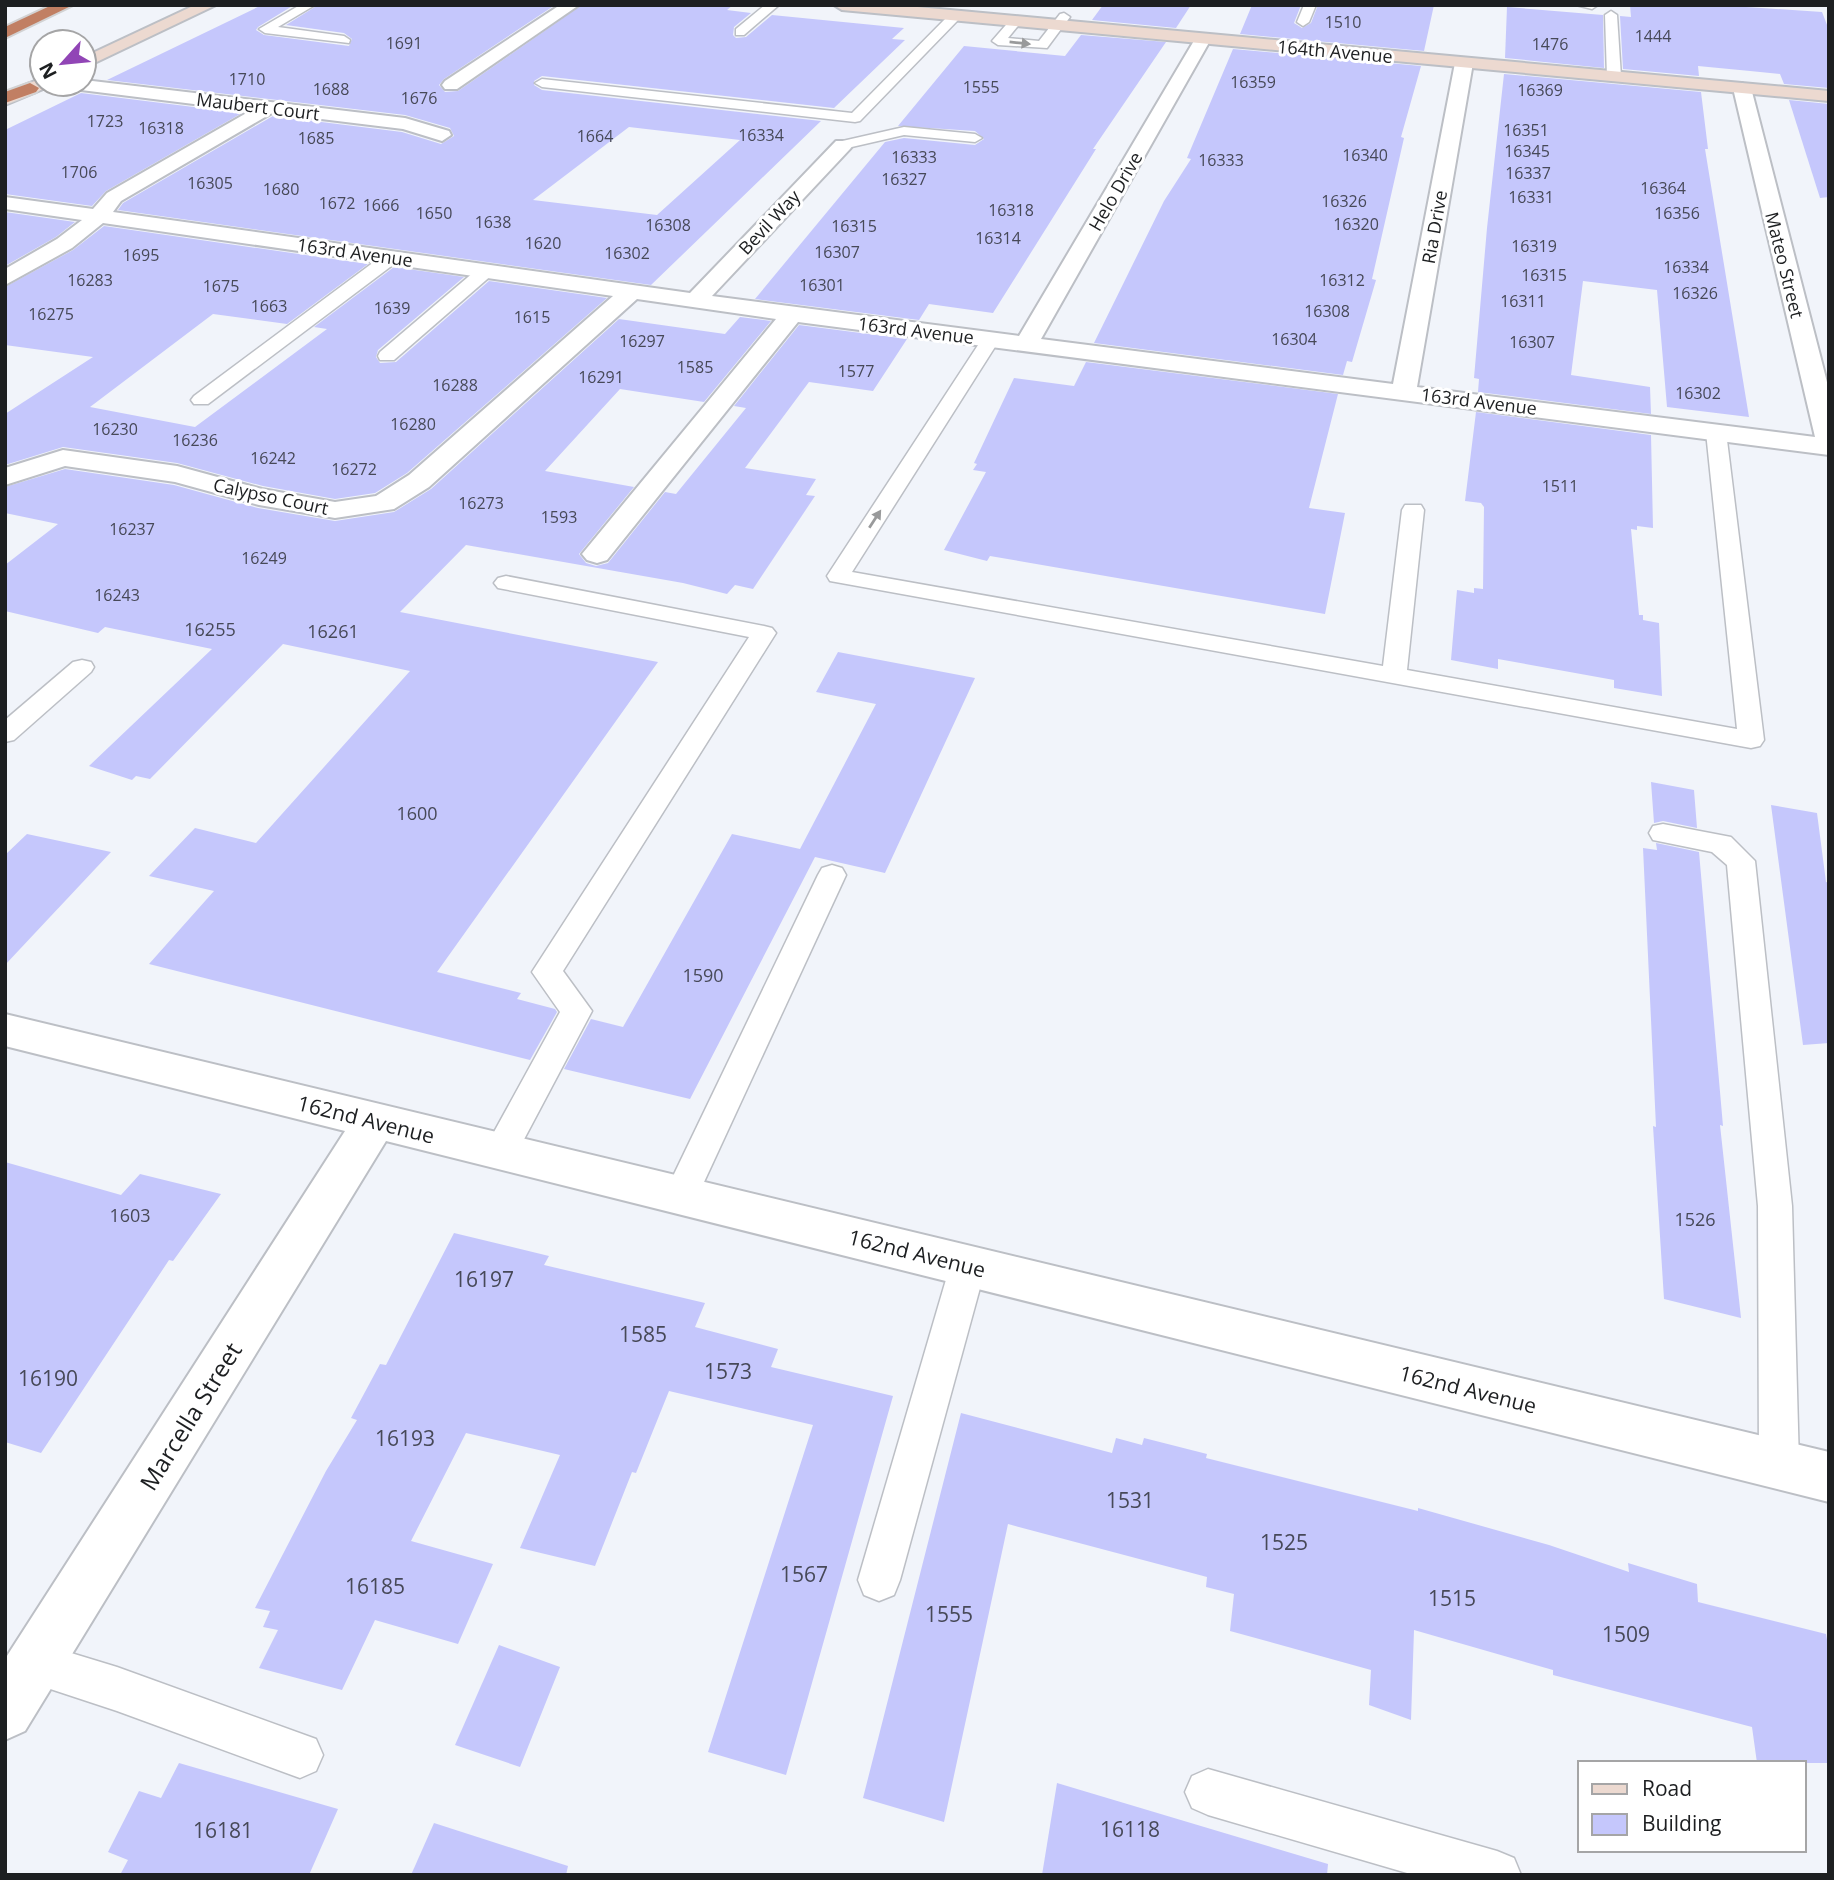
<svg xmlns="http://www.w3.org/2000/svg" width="1834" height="1880" font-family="'Open Sans',sans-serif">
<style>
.building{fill:#c5c7fc;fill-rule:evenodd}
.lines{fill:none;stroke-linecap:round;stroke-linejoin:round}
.lane-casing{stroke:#bcbfc5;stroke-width:3}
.street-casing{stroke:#bcbfc5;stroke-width:4}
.secondary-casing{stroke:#bcbfc5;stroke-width:4}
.highway-casing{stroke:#d2d2d3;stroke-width:4}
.lane{fill:#fff;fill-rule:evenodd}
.street{fill:#fff;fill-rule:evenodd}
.secondary{fill:#ecd9d0;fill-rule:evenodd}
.highway{fill:#c17f63;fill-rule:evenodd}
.oneway{fill:#999a9b}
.labels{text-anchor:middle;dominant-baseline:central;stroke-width:6;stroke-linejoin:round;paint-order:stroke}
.far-number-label{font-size:16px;fill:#474958}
.far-street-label{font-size:18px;fill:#1d1f21;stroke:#fff}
.number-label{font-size:18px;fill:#474958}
.street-label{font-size:21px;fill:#1d1f21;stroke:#fff}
.near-number-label{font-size:21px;fill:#474958}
.near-street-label{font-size:24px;fill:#1d1f21;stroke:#fff}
</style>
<rect width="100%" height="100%" fill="#f1f4fa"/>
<g class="building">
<path d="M262,5h32l-36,22 -2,3 8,5 85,11 3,-7 -8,-6 -58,-8 32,-20h237l-111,74 -5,6 6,7 13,-1 124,-86h151l-6,5 24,3 -17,14 -1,8 3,3 10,-1 26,-22 132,13 -12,11 13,1 -71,68 -292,-32 -8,5v4l8,5 279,31 -170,164 -533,-75 5,-7 150,-87 129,16 39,12 13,-8 -4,-8 -45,-13 -298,-35zM629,127l111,13 -83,75 -124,-15z"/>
<path d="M1103,5h88l-15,23 -84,-8z"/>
<path d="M1252,5h49l-7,18 8,5 9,-5 7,-18h116l-10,46 -184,-17z"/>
<path d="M1630,5h86l106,7 7,18v58l-45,-4 -4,-10 -30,-3 -52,-5 1,10 -76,-7 -3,-53 11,1z"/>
<path d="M1507,7l96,8 1,53 -99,-10z"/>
<path d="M1081,35l85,7 -73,107h3l-103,164 -64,-9 -10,16 -164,-21 130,-157 19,-4 71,7 9,-6 -9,-8 -77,-5 66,-80 101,10z"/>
<path d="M1233,49l188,17 -20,71 3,1 -32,141 4,1 -24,82 -5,-1 -4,14 -249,-32 70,-142 27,-42 -4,-1z"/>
<path d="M1504,74l197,18 7,57h-3l44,268 -82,-10 -10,-117 -74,-9 -12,94 79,12 1,27 -173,-22 1,-13 -5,-1 13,-150z"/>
<path d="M81,93l161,20 -136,78 -14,15 -87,-12v-64z"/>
<path d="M1789,100l40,4v93l-9,1z"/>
<path d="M5,212l70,10 -19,15 -51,29z"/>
<path d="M104,226l264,38 -81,60 -74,-10 -123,93 105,20 132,-98 -13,-2 80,-60 70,10 -86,73 -2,7 4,6 16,-1 93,-81 118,17 -200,175 -32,20 -40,6 -72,-13 -86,-23 -114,-16 -58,18v-51l88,-57 -88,-12v-58l68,-37z"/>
<path d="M740,317l31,4 -67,81 -84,-13 -75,82 89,16 -55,67 7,9 10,3 12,-3 57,-71 11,2 70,-86 -12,-2 65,-81 108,14 -34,52 -64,-9 -64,86 71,11 -10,16 9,1 -62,93 -18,-4 -8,9 -44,-11 -217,-38 -66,67 258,50 -221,310 84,21 -4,6 38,10 2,3 -27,48 -381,-96 65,-73 -65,-15 46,-48 61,15 154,-172 -127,-27 -133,135 -14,-3 -4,4 -43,-14 123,-117 -107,-22 -7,6 -93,-22v-46l53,-41 -53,-11v-26l60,-18 109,16 84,23 77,13 59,-9 37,-23 188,-170 106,15z"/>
<path d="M1086,362l252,32 -29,114 36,5 -20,101 -335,-58 -3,5 -43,-11 42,-78 -13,-2 4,-6 -3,-1 40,-85 60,8z"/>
<path d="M1476,412l175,23 2,93 -16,-2v4l-6,-1 8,86h4v5l16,3 3,73 -48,-8v-8l-116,-21v10l-47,-9 6,-70 17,3v-5l9,1 1,-82 -3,-4 -16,-2z"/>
<path d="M838,652l137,26 -90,195 -70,-16 -125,242 -126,-30 27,-50 32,8 109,-193 68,15 76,-145 -60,-12z"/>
<path d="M1651,782l43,8 3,38 -34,-7 -9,2z"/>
<path d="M1771,805l46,8 9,69 3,1v160l-26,2z"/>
<path d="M27,834l84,18 -106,113v-110z"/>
<path d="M1656,843l43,9 24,274 -3,-1 21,193 -77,-19 -11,-173 3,1 -13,-279 14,2z"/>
<path d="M5,1162l116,33 19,-21 81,20 -48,67 -4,-1 -128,193 -36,-11z"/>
<path d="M454,1233l95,23 -5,9 161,38 -10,24 83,22 -7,18 122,29 -107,379 -78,-23 105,-327 -144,-34 -33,82 -4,-1 -37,94 -75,-18 40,-93 -94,-22 -55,108 82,23 -35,80 -83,-24 -33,70 -83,-22 19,-38 -15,-3 7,-16 -15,-3 71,-137 31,-51 -6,-2 29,-54 6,1z"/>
<path d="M961,1413l151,40 4,-15 26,7 2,-7 63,16 -1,4 212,53v-3l131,37 80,27 -1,-9 69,21 1,18 128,32 3,17v112h-72l-5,-36 -199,-52v-5l-139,-40 -3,90 -42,-15 2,-35 -141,-39 4,-37 -28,-7 1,-10 -199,-53 -64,298 -81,-24z"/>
<path d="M499,1645l61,22 -40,100 -65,-22z"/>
<path d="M179,1763l159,46 -29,66h-189l8,-15 -20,-8 31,-61 22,7z"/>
<path d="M1057,1783l271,81 -1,11h-285z"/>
<path d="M434,1823l134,43 -2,9h-155z"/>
</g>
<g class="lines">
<g class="lane-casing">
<g id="lane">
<path d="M300,5h15l-37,22 66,9 6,4 -1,3 -84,-10 -6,-4z"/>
<path d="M765,5h14l-35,30h-8v-6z"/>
<path d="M1304,5h12l-7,17 -6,4 -6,-4z"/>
<path d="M1576,5h22l-6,4z"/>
<path d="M1611,11l6,4 4,62 -7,4 -7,-4 -2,-62z"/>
<path d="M955,12l4,1v6l-99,102 -5,1 -313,-35 -7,-4 7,-4 310,34 99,-100z"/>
<path d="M1064,13l6,4 -23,31 -49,-3 -6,-4 20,-23 4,-1 6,4 -14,17 31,3 21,-27z"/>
<path d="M904,127l71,7 7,4 -7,4 -71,-7 -61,14 -7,-4 2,-3z"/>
<path d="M392,252l6,1 2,4 -2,4 -190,143h-14l-3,-4 3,-4 192,-143z"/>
<path d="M487,265l9,5 -3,4 -99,86h-14l-2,-4 2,-4 101,-86z"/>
<path d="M991,333l9,6 -148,233 531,94 19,-156 3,-5h16l3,5 -17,160 330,59 -31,-297 3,-4h14l3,4 38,308 -4,6 -9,2 -921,-167 -3,-5 155,-237z"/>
<path d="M506,576l258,50 8,2 4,5 -213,338 29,40 -80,151 -12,4 -12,-4 -5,-10 77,-140 -28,-40 217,-335 -251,-49 -4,-5 4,-5z"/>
<path d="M82,660l9,2 3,5 -3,5 -77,68 -9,2v-22l68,-58z"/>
<path d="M1663,824l68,13 24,24 37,345 7,258 -6,14 -14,5 -14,-5 -6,-14 -1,-258 -31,-341 -15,-13 -59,-12 -4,-7 4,-7z"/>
<path d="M832,865l10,3 4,7 -148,320 -5,10 -12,5 -12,-5 -5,-10 154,-320 4,-7z"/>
<path d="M968,1250l13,5 5,11 -86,314 -6,15 -15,6 -15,-6 -6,-15 92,-314 5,-11z"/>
<path d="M35,1642l82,25 199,72 7,16 -7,16 -16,7 -183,-67 -97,-32 -7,-15 7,-15z"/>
<path d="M1208,1769l289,82 17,7 7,17h-107l-206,-60 -16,-7 -7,-16 7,-16z"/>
</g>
</g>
<g class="street-casing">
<g id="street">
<path d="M560,5h19l-122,84h-12l-3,-4 3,-4z"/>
<path d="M1203,34l8,5 -170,300 352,45 62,-321 9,-5 9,5 -56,324 398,50 -82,-349 9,-5 9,5 78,302v65l-1031,-133 -191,238 -10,3 -10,-3 -5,-6 5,-6 189,-229 -139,-20 -208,188 -35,22 -59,9 -76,-13 -84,-23 -110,-16 -60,19v-17l58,-18 114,16 85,23 73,13 41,-6 33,-21 204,-179 -510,-73 -31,25 -67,37v-16l52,-30 25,-19 -77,-11v-12l88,12 14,-16 143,-82 -177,-22 -9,-5h20v-4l321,38 44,13 2,4 -9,6 -39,-12 -131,-16 -151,88 -8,11 577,81 146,-152h14l3,4 -3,4 -138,147 307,40 176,-297z"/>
<path d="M5,1014l1824,438v50l-1443,-361 -361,590 -20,9v-81l340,-528 -340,-85z"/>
</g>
</g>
<g class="secondary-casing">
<g id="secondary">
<path d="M195,5h21l-132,63v-11z"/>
<path d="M834,5h62l933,86v10l-987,-91z"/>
<path d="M42,78v6h8l-2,3 -43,18v-12z"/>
</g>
</g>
<g class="highway-casing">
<g id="highway">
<path d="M52,5h21l-68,33v-11z"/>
<path d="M30,83l9,5 -3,4 -31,11v-11z"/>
</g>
</g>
<use href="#lane" class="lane"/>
<use href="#street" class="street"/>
<use href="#secondary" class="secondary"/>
<use href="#highway" class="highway"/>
</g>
<defs><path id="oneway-solid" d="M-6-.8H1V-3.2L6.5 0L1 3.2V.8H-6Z" transform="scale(1.75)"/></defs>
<g class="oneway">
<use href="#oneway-solid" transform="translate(1020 43) rotate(6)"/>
<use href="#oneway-solid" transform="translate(875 519) rotate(-57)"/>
</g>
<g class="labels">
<g class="far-number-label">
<text x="1343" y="22">1510</text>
<text x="1653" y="36">1444</text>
<text x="404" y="43">1691</text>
<text x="1550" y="44">1476</text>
<text x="247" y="79">1710</text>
<text x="1253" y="82">16359</text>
<text x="981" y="87">1555</text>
<text x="331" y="89">1688</text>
<text x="1540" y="90">16369</text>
<text x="419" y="98">1676</text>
<text x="105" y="121">1723</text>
<text x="161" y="128">16318</text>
<text x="1526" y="130">16351</text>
<text x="761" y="135">16334</text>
<text x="595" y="136">1664</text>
<text x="316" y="138">1685</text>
<text x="1527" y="151">16345</text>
<text x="1365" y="155">16340</text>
<text x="914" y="157">16333</text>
<text x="1221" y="160">16333</text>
<text x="79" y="172">1706</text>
<text x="1528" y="173">16337</text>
<text x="904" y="179">16327</text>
<text x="210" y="183">16305</text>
<text x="1663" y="188">16364</text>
<text x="281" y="189">1680</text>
<text x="1531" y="197">16331</text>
<text x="1344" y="201">16326</text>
<text x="337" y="203">1672</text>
<text x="381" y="205">1666</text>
<text x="1011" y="210">16318</text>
<text x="434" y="213">1650</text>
<text x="1677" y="213">16356</text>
<text x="493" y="222">1638</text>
<text x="1356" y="224">16320</text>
<text x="668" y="225">16308</text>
<text x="854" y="226">16315</text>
<text x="998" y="238">16314</text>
<text x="543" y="243">1620</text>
<text x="1534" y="246">16319</text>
<text x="837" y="252">16307</text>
<text x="627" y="253">16302</text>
<text x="141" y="255">1695</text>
<text x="1686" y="267">16334</text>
<text x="1544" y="275">16315</text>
<text x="90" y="280">16283</text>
<text x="1342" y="280">16312</text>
<text x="822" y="285">16301</text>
<text x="221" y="286">1675</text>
<text x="1695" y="293">16326</text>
<text x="1523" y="301">16311</text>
<text x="269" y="306">1663</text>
<text x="392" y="308">1639</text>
<text x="1327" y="311">16308</text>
<text x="51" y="314">16275</text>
<text x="532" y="317">1615</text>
<text x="1294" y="339">16304</text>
<text x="642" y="341">16297</text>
<text x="1532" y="342">16307</text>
<text x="695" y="367">1585</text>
<text x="856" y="371">1577</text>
<text x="601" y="377">16291</text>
<text x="455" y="385">16288</text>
<text x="1698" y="393">16302</text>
<text x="413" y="424">16280</text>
<text x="115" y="429">16230</text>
<text x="195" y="440">16236</text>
<text x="273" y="458">16242</text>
<text x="354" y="469">16272</text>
<text x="1560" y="486">1511</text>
<text x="481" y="503">16273</text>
<text x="559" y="517">1593</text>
<text x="132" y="529">16237</text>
<text x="264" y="558">16249</text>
<text x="117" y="595">16243</text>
</g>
<g class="far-street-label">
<text transform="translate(1335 51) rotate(5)">164th Avenue</text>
<text transform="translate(258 106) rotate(7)">Maubert Court</text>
<text transform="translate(1115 191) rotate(-60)">Helo Drive</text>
<text transform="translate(769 222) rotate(-47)">Bevil Way</text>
<text transform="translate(1434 227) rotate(-80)">Ria Drive</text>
<text transform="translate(355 252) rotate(8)">163rd Avenue</text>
<text transform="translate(1785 265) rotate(76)">Mateo Street</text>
<text transform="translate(916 330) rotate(7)">163rd Avenue</text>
<text transform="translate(1479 401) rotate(7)">163rd Avenue</text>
<text transform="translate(271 496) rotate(12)">Calypso Court</text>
</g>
<g class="number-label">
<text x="210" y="629">16255</text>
<text x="333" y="631">16261</text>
<text x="417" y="813">1600</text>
<text x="703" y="975">1590</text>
<text x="130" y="1215">1603</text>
<text x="1695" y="1219">1526</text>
</g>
<g class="street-label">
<text transform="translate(366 1119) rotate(14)">162nd Avenue</text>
<text transform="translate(917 1253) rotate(14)">162nd Avenue</text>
<text transform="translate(1468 1389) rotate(14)">162nd Avenue</text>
</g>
<g class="near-number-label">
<text x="484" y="1279">16197</text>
<text x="643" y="1334">1585</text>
<text x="728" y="1371">1573</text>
<text x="48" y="1378">16190</text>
<text x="405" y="1438">16193</text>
<text x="1130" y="1500">1531</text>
<text x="1284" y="1542">1525</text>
<text x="804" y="1574">1567</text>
<text x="375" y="1586">16185</text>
<text x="1452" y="1598">1515</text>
<text x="949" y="1614">1555</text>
<text x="1626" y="1634">1509</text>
<text x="1130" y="1829">16118</text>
<text x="223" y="1830">16181</text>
</g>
<g class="near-street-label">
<text transform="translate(190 1416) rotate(-58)">Marcella Street</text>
</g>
</g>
<rect width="1834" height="1880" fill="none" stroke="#1d1f21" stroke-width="14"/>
<rect x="1578" y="1761" width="228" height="91" fill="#ffffff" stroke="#a5a5a6" stroke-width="2"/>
<rect x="1592" y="1784" width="35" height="10" fill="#ecd9d0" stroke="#a5a5a6" stroke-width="2"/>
<text x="1642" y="1796" font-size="21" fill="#1d1f21">Road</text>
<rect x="1592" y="1814" width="35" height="21" fill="#c5c7fc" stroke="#a5a5a6" stroke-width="2"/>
<text x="1642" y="1831" font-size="21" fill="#1d1f21">Building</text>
<g transform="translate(63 63) rotate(243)"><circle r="33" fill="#ffffff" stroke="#a5a5a6" stroke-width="2"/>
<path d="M0-5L12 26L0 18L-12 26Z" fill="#9145b6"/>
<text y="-10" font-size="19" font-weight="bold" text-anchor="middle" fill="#1d1f21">N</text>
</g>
</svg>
